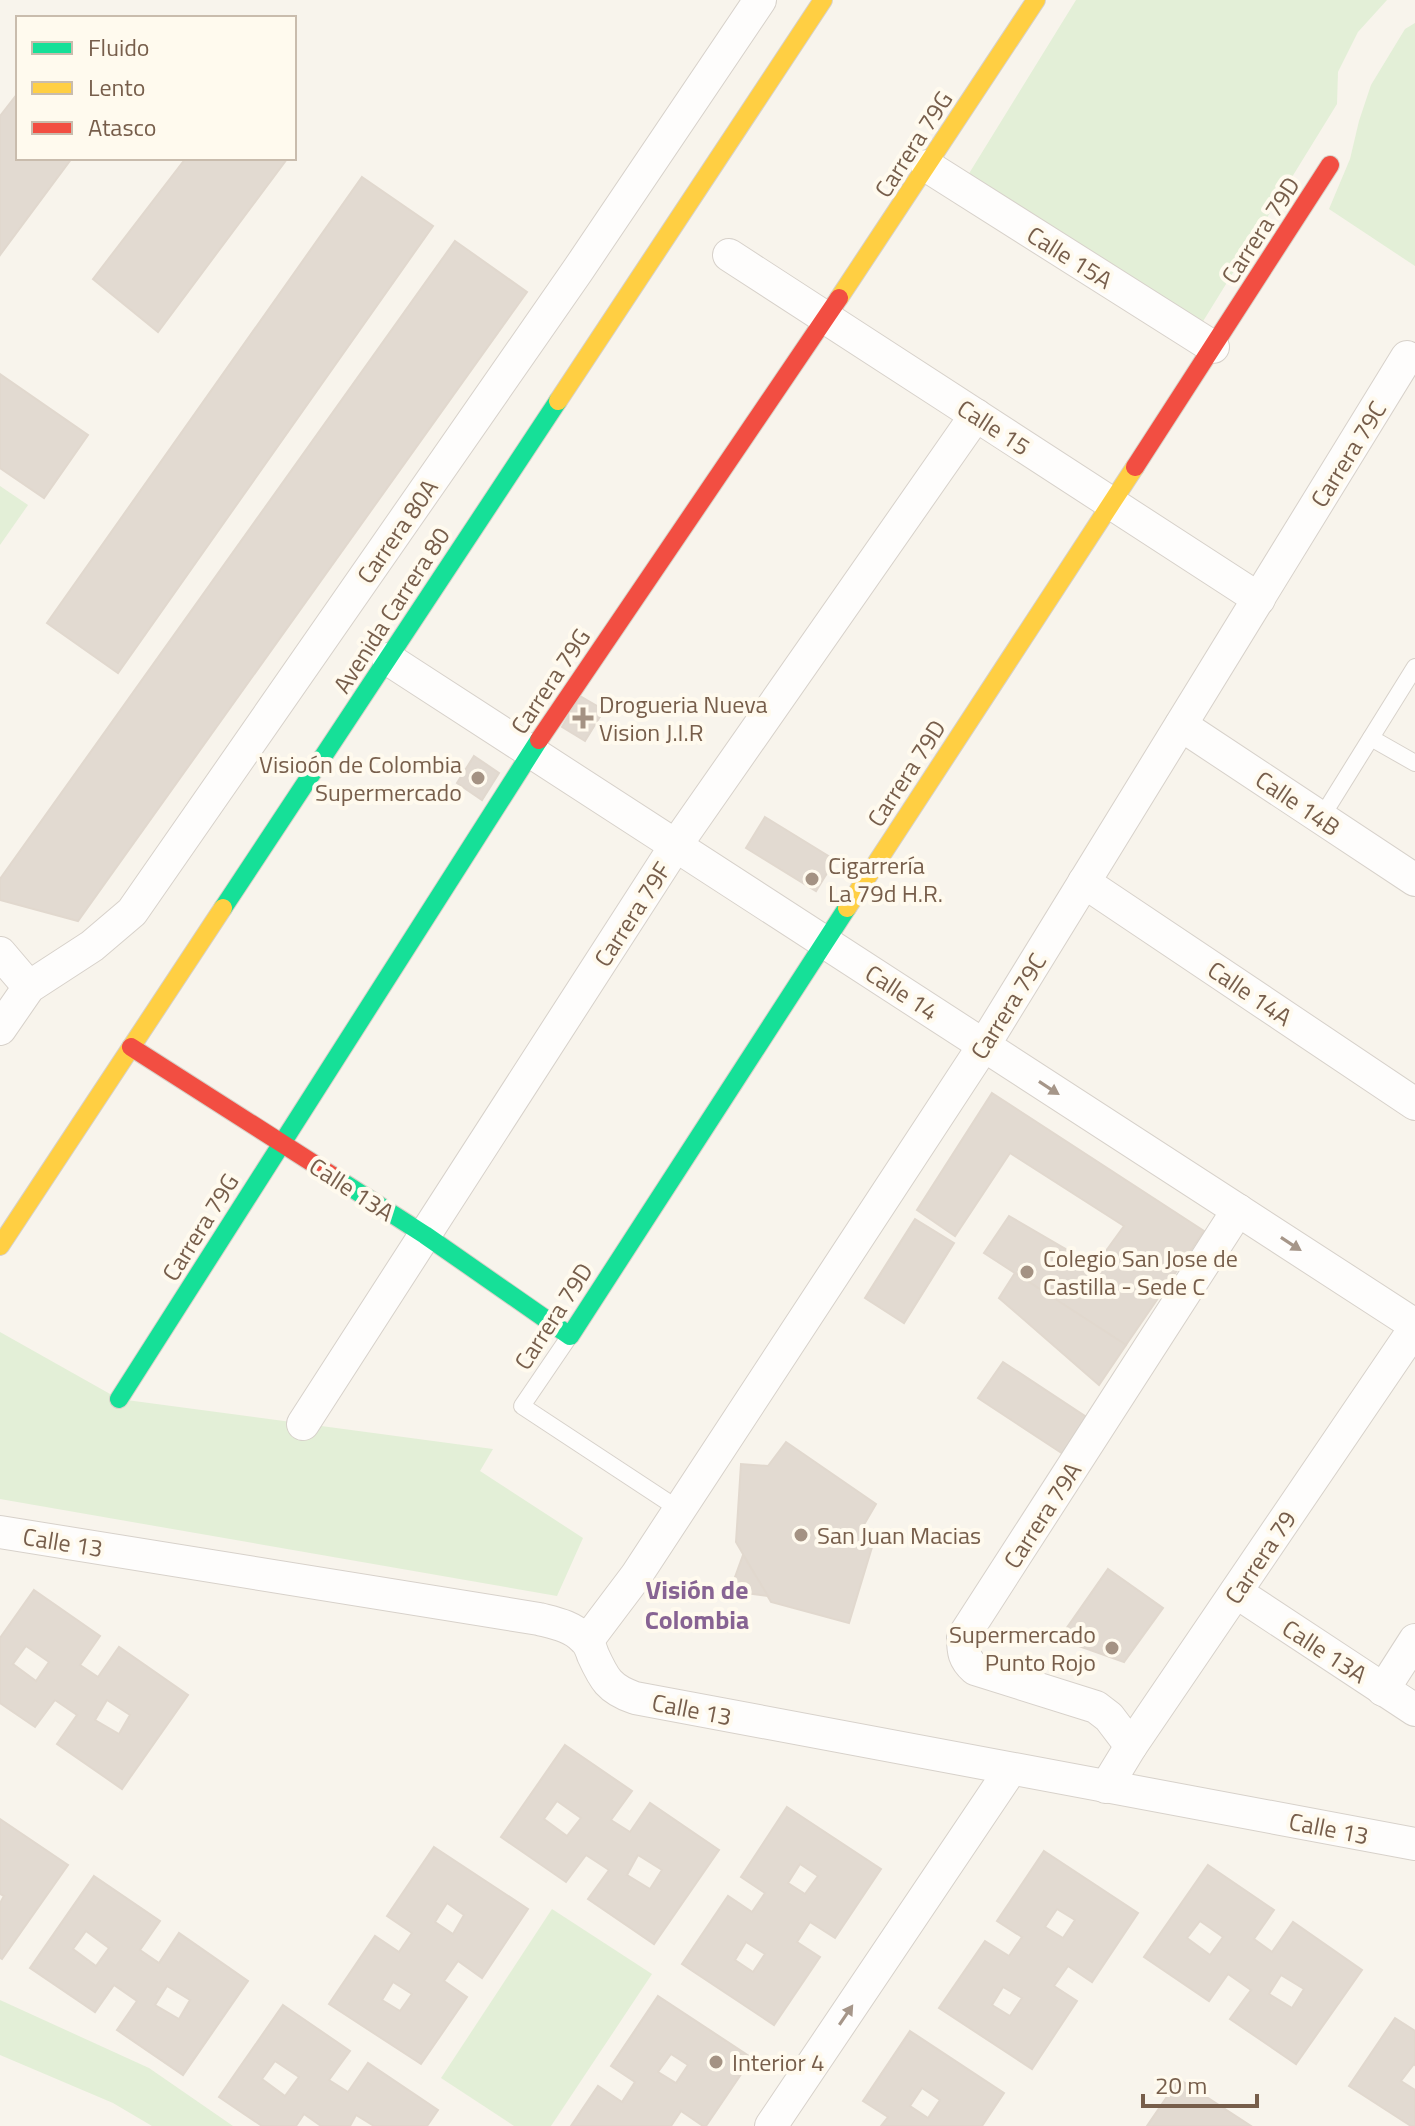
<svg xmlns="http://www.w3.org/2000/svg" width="1415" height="2126" font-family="'Titillium Web',sans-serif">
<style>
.green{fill:#e3efd7}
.building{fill:#e2dad1;stroke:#e1d8ce;stroke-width:2;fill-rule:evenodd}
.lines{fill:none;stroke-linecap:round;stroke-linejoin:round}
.lane-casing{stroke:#d7d1ca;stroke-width:18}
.street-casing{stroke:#d7d1ca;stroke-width:34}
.fast-casing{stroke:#d7d1c8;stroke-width:20}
.slow-casing{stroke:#d7d1c8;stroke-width:20}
.jam-casing{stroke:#d7d1c8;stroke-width:20}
.lane{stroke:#fefdfc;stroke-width:16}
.street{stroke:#fefdfc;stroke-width:32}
.fast{stroke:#16e098;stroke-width:18}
.slow{stroke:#ffcf43;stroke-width:18}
.jam{stroke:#f24e42;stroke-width:18}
.oneway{fill:#a69689}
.poi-dot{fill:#a49283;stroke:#fffaee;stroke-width:3}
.labels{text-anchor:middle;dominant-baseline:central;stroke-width:8;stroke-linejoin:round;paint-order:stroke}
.street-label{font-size:24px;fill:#775e4b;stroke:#fffaee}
.poi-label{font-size:24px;fill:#775e4b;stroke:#fffaee;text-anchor:start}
.neighbourhood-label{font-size:26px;font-weight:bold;fill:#876393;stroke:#fffaee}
</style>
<rect width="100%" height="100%" fill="#f8f4ec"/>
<g class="green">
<path d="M1076,0h311l-29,32 -20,40 -1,32 -135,219 -237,-143z"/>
<path d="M1415,23v243l-86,-57 21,-50 9,-38 12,-36 34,-56z"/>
<path d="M0,486l28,19 -28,40z"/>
<path d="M0,1332l119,67 374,50 -13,22 103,67 -26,58 -557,-97z"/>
<path d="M552,1909l100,65 -101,152h-37l-73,-48z"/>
<path d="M0,2000l149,68 84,58h-81l-39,-23 -113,-48z"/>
</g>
<g class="building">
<path d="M18,93v65h54l-72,97v-139z"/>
<path d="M186,158l101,1 -129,173 -65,-53z"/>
<path d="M362,177l71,49 -315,447 -71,-50z"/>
<path d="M455,241l72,51 -449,629 -78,-21v-21z"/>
<path d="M0,374l88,61 -44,63 -44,-30z"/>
<path d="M580,696l24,14 -19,31 -23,-14z"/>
<path d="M474,756l25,17 -17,27 -25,-17z"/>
<path d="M765,817l70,43 -19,31 -70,-43z"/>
<path d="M992,1093l212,138 -78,114 -142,-92 25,-37 86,50 29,-40 -114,-73 -55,83 -38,-26z"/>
<path d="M915,1219l39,24 -50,80 -39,-25z"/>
<path d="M1015,1273l111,72 -27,40 -100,-87z"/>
<path d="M1003,1362l85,56 -25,36 -85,-56z"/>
<path d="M786,1442l90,62 -14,24 10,19 -23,76 -78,-21 -35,-60 5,-78 27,2z"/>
<path d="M743,1555l25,41 -38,-5z"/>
<path d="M1108,1569l55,39 -39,54 -65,-23z"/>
<path d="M34,1590l66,46 -20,29 18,12 21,-30 69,48 -66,94 -65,-45 20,-29 -22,-15 -20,27 -35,-24v-65zM26,1646l23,16 -13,19 -23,-17zM107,1700l23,15 -11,19 -24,-14z"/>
<path d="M565,1745l67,46 -21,29 19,12 20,-29 69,47 -65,94 -66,-45 21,-29 -23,-15 -20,27 -65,-45zM557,1801l24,17 -14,18 -23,-17zM638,1855l24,15 -12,19 -23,-14z"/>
<path d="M787,1807l94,62 -46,69 -25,-16 -13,20 23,15 -46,68 -92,-61 46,-68 24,16 13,-19 -24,-16zM800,1864l18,12 -13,18 -17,-11zM746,1942l19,12 -12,18 -18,-12z"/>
<path d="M0,1819l68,46 -66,94 -2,-1v-55l4,-7 -4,-2z"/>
<path d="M434,1847l94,62 -46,69 -24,-17 -14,20 23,16 -46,67 -92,-60 46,-68 24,16 13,-19 -25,-17zM447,1903l17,12 -11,19 -18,-12zM393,1982l19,12 -12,17 -18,-11z"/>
<path d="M1044,1851l94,62 -46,69 -24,-16 -14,20 23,15 -45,68 -93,-61 46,-67 24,15 13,-19 -25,-16zM1057,1909l18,11 -12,18 -18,-11zM1003,1987l19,11 -12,18 -18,-11z"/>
<path d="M1208,1865l66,45 -20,29 18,13 21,-30 69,48 -66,94 -66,-45 21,-29 -23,-16 -19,27 -65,-44zM1200,1921l23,16 -13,18 -23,-17zM1281,1975l23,14 -12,19 -23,-14z"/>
<path d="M94,1876l66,45 -20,29 19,13 20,-30 69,48 -65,94 -66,-45 20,-29 -23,-16 -19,27 -65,-44zM86,1931l23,17 -13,18 -23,-17zM167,1986l23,14 -11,19 -24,-14z"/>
<path d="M658,1996l94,62 -46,68h-3l-22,-15 -10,15h-100l27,-40 24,16 13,-20 -24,-16zM671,2054l17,11 -12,18 -18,-11z"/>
<path d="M283,2005l67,46 -21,29 19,12 20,-29 70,47 -11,16h-53l-18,-11 -6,11h-29l-17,-12 -8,12h-34l-43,-29zM275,2061l24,16 -14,19 -23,-17z"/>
<path d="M1395,2018l20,13v34l-1,-1 -13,17 14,9v36h-4l-62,-40z"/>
<path d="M910,2031l94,62 -22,33h-101l7,-9 -25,-16zM922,2088l18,12 -12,18 -18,-12z"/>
<path d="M1179,2079l72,47h-104z"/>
</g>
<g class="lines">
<g class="lane-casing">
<g id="lane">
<path d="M1371,738l44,25"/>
<path d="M1321,818l94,-151"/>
<path d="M569,1337l-47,69 158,104"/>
</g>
</g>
<g class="street-casing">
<g id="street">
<path d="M927,166l286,181"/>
<path d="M729,255l530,344"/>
<path d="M388,659l1027,666"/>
<path d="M1181,725l234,155"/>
<path d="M1084,882l331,222"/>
<path d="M0,953l29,34"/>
<path d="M0,1029l29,-42 63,-41 40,-34 446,-642 182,-270"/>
<path d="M303,1424l373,-579 300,-430"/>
<path d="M0,1532l539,87c15,4 33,7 45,20 5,4 7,10 9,16 11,24 16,34 42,43l780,146"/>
<path d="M1236,1592l179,118"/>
<path d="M587,1641l49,-65 348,-531 423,-688"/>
<path d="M1383,1690l32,-50"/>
<path d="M1131,1746l-22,-29 -13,-10 -121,-38c-11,-10 -12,-17 -12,-32l275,-427"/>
<path d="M1106,1787l25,-41 284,-418"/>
<path d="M771,2126l240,-357"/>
</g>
</g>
<g class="fast-casing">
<g id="fast">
<path d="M223,908l335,-507"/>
<path d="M333,1176l92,59 145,101 277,-428"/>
<path d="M119,1399l420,-659"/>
</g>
</g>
<g class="slow-casing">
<g id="slow">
<path d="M839,298l197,-298"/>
<path d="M558,401l265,-401"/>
<path d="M847,908l288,-441"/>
<path d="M0,1246l223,-338"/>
</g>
</g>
<g class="jam-casing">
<g id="jam">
<path d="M1135,467l195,-302"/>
<path d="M539,740l300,-442"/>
<path d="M131,1047l202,129"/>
</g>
</g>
<use href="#lane" class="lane"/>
<use href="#street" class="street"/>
<use href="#fast" class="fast"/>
<use href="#slow" class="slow"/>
<use href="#jam" class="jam"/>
</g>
<defs><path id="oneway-solid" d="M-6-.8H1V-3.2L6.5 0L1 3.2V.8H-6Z" transform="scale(2)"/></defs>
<g class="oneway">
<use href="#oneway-solid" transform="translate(1049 1088) rotate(33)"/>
<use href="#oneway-solid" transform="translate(1291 1244) rotate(33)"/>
<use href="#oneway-solid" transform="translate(846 2015) rotate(-56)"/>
</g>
<g class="poi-dot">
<path d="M579 706h8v8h8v8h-8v8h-8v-8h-8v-8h8z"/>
<circle cx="478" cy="778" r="8"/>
<circle cx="812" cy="879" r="8"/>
<circle cx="1027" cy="1272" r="8"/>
<circle cx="801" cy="1535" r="8"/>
<circle cx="1112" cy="1648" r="8"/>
<circle cx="716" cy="2062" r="8"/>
</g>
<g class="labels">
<g class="street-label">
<text transform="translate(913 144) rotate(-57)">Carrera 79G</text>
<text transform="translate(1260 230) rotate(-57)">Carrera 79D</text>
<text transform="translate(1070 257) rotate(32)">Calle 15A</text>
<text transform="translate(994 427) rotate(33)">Calle 15</text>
<text transform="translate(1348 454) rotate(-58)">Carrera 79C</text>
<text transform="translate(397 531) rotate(-55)">Carrera 80A</text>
<text transform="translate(391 610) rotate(-57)">Avenida Carrera 80</text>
<text transform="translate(550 681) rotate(-56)">Carrera 79G</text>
<text transform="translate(906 773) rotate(-57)">Carrera 79D</text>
<text transform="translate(1298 803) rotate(34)">Calle 14B</text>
<text transform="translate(632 914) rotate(-57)">Carrera 79F</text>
<text transform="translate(902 992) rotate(33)">Calle 14</text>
<text transform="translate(1250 993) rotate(34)">Calle 14A</text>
<text transform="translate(1008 1006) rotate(-58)">Carrera 79C</text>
<text transform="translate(352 1189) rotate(33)">Calle 13A</text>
<text transform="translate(200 1227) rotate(-58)">Carrera 79G</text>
<text transform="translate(553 1316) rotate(-57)">Carrera 79D</text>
<text transform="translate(1042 1515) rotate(-57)">Carrera 79A</text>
<text transform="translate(63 1542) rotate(9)">Calle 13</text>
<text transform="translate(1260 1557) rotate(-56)">Carrera 79</text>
<text transform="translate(1325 1651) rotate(33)">Calle 13A</text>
<text transform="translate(692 1709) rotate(11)">Calle 13</text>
<text transform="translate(1329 1828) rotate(11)">Calle 13</text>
</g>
<g class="poi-label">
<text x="599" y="704">Drogueria Nueva<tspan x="599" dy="28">Vision J.I.R</tspan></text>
<text x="462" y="764" text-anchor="end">Visioón de Colombia<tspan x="462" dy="28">Supermercado</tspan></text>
<text x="828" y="865">Cigarrería<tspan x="828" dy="28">La 79d H.R.</tspan></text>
<text x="1043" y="1258">Colegio San Jose de<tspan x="1043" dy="28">Castilla - Sede C</tspan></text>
<text x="817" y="1535">San Juan Macias</text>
<text x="1096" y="1634" text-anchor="end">Supermercado<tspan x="1096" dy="28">Punto Rojo</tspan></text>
<text x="732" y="2062">Interior 4</text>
</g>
<g class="neighbourhood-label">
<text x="697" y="1589">Visión de<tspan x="697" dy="30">Colombia</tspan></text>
</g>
</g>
<rect x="16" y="16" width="280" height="144" fill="#fffaee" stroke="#c9bcad" stroke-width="2"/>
<rect x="32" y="42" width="40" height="12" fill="#16e098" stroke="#c9bcad" stroke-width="2"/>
<text x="88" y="56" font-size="24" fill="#775e4b">Fluido</text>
<rect x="32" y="82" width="40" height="12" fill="#ffcf43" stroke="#c9bcad" stroke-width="2"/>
<text x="88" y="96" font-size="24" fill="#775e4b">Lento</text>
<rect x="32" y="122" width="40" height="12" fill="#f24e42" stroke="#c9bcad" stroke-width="2"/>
<text x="88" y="136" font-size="24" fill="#775e4b">Atasco</text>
<path d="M1143 2094v12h114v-12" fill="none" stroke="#775e4b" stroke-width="4"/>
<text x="1155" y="2094" font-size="24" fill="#775e4b" stroke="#fffaee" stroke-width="6" paint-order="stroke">20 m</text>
</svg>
